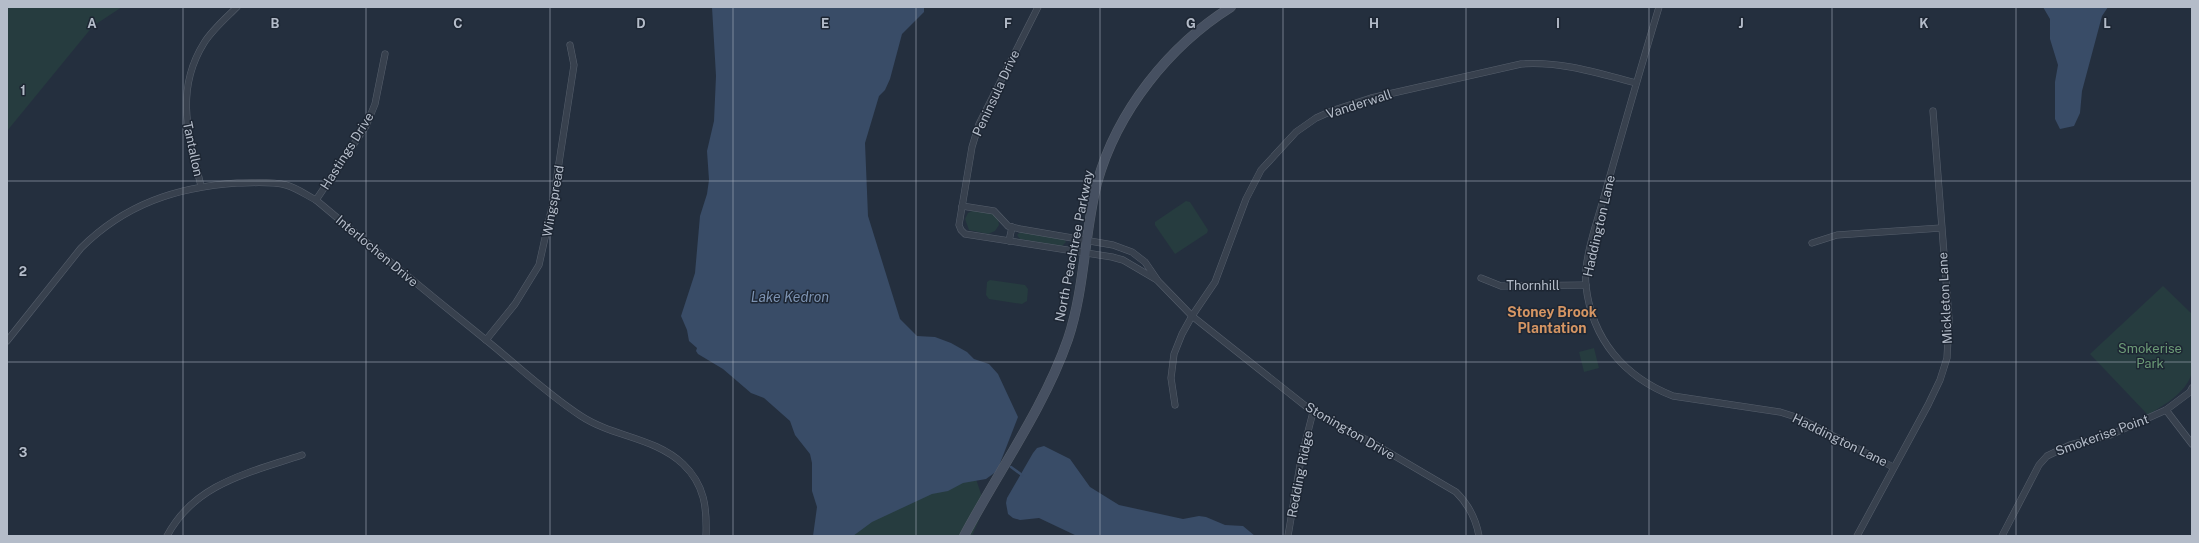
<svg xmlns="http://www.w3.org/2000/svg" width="2199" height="543" font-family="'Public Sans',sans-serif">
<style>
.green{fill:#263c3f}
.water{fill:#394c67}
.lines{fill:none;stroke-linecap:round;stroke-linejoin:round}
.stream{stroke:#394c67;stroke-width:2.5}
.street-casing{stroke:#565f6c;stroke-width:7}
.secondary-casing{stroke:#565f6c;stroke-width:10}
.street{stroke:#38414e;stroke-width:6}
.secondary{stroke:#465061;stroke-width:9}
.grid{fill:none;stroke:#b4bcc9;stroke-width:1;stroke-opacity:0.55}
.labels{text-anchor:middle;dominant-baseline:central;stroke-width:3;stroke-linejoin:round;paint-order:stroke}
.street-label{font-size:13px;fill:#b4bcc9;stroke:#1d2633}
.park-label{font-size:13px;fill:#6b9a76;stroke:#1d2633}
.water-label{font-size:14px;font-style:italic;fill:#7c92b1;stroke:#1d2633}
.neighbourhood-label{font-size:14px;font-weight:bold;fill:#d59563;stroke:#1d2633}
.grid-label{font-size:13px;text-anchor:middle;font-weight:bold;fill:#b4bcc9;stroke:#1d2633;stroke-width:3;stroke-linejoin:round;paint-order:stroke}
</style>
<rect width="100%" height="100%" fill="#242f3e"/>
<g class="green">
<path d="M7,7h115l-29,19 -86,105z"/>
<path d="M1186,201l4,1 18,28 -1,3 -32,21 -20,-29v-3z"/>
<path d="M974,210l16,1 8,7 1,7 -4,6 -7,3 -19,-4 -4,-11 3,-6z"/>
<path d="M1021,232l43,7 2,3 -4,4 -42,-7 -3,-4z"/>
<path d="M990,280l35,5 3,4 -1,12 -5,3 -33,-5 -3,-4 1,-13z"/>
<path d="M2163,286l29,28v59c-7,21 -27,31 -44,42l-58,-61z"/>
<path d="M1594,348l5,20 -15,4 -5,-20z"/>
<path d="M972,467l13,39 -13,30h-155z"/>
</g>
<g class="water">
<path d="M712,7h212v5l-22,22 -12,45 -5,11 -6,6 -14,47 3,73 32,103 17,17 18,1 16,6 16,9 7,7 15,5 9,10 20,43 -21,54 -11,8 -23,4 -15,8 -16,3 -60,28 -19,14h-40l4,-29 -5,-16v-28l-2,-9 -15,-19 -5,-14 -26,-23 -13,-5 -28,-24 -25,-15 -2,-3 1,-3 -8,-7 -2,-11 -6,-14 14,-43 5,-57 7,-22 2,-14 -2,-29 7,-30 2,-45z"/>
<path d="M2043,7h65l-6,9 -20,75 -2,22 -6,13 -14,3 -5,-10v-37l3,-17 -8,-26v-20z"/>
<path d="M1044,446l26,13 20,28 29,18 64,14 16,-3 7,1 19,8 18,1 12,10h-178l-38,-18 -19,2 -7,-2 -5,-4 -2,-11 1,-5 26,-45 4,-5z"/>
</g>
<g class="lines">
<path class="stream" d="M1011,467l11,8"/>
<g class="street-casing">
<g id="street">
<path d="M1038,7l-59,117 -7,23 -13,78 2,5 4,4 147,23 11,3 34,20"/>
<path d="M1659,7c-19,63 -37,126 -55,190 -7,25 -21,63 -18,89 6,53 38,91 87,110l107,16 19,6 94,49"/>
<path d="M201,186c-12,-50 -27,-95 3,-143 8,-13 22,-25 33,-36"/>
<path d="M316,200l50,-74 9,-22 10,-50"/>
<path d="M962,206l32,5 14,15 12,3 93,16 19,7 13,10 13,19 34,35 121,96 58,30 85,50c12,12 20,27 23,44"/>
<path d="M1009,241l3,-14"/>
<path d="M1812,243l25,-8 104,-7"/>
<path d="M1481,278l20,8 85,-1"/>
<path d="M486,340l29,-36 24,-39 14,-63 21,-137 -4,-20"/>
<path d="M7,341l74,-93c44,-44 96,-61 156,-65 17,0 33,-2 49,2 11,3 20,10 30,15 56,47 113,94 170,140 31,25 61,54 95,76 32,21 73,21 102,48 22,21 24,44 23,72"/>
<path d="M1175,405l-4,-27 3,-24 8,-20 10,-18 23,-34 31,-83 15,-29 35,-38 20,-14 18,-8 37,-12 150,-34c40,-3 76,9 115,19"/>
<path d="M2166,410l26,34"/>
<path d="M167,536c28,-53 82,-63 135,-81"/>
<path d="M1288,536l13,-77 12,-47"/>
<path d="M1857,536l71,-131 12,-25 7,-22 2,-39 -16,-208"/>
<path d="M2002,536l37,-71 8,-9 23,-11 40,-10 56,-25 24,-18 2,-4"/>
</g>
</g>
<g class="secondary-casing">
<path id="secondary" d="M964,536c34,-64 80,-128 104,-197 17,-51 16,-105 29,-156 20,-72 72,-137 134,-176"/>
</g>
<use href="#street" class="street"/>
<use href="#secondary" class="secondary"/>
</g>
<path class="grid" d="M183,7v529M366,7v529M550,7v529M733,7v529M916,7v529M1100,7v529M1283,7v529M1466,7v529M1649,7v529M1832,7v529M2016,7v529M7,181h2185M7,362h2185"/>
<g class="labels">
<g class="street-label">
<text transform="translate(996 93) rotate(-65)">Peninsula Drive</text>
<text transform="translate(1359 104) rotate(-18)">Vanderwall</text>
<text transform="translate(193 149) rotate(78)">Tantallon</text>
<text transform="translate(347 151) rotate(-58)">Hastings Drive</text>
<text transform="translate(553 201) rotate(-80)">Wingspread</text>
<text transform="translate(1599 226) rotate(-77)">Haddington Lane</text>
<text transform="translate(1074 246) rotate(-79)">North Peachtree Parkway</text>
<text transform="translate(377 251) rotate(40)">Interlochen Drive</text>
<text x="1533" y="285">Thornhill</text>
<text transform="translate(1945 298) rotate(-93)">Mickleton Lane</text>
<text transform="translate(1350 431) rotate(30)">Stonington Drive</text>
<text transform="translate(2102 435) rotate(-20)">Smokerise Point</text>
<text transform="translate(1840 440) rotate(26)">Haddington Lane</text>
<text transform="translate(1300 474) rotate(-79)">Redding Ridge</text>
</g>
<g class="park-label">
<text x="2150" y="348">Smokerise<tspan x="2150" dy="15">Park</tspan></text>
</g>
<g class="water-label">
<text x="790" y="297">Lake Kedron</text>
</g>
<g class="neighbourhood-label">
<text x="1552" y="312">Stoney Brook<tspan x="1552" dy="16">Plantation</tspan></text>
</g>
</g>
<g class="grid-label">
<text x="92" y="28">A</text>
<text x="275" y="28">B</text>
<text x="458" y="28">C</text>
<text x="641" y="28">D</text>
<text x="825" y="28">E</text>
<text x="1008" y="28">F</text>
<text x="1191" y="28">G</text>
<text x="1374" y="28">H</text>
<text x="1558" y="28">I</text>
<text x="1741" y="28">J</text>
<text x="1924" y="28">K</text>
<text x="2107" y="28">L</text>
<text x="23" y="95">1</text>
<text x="23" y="276">2</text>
<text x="23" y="457">3</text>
</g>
<rect width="2199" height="543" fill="none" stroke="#b4bcc9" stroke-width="16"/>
</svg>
